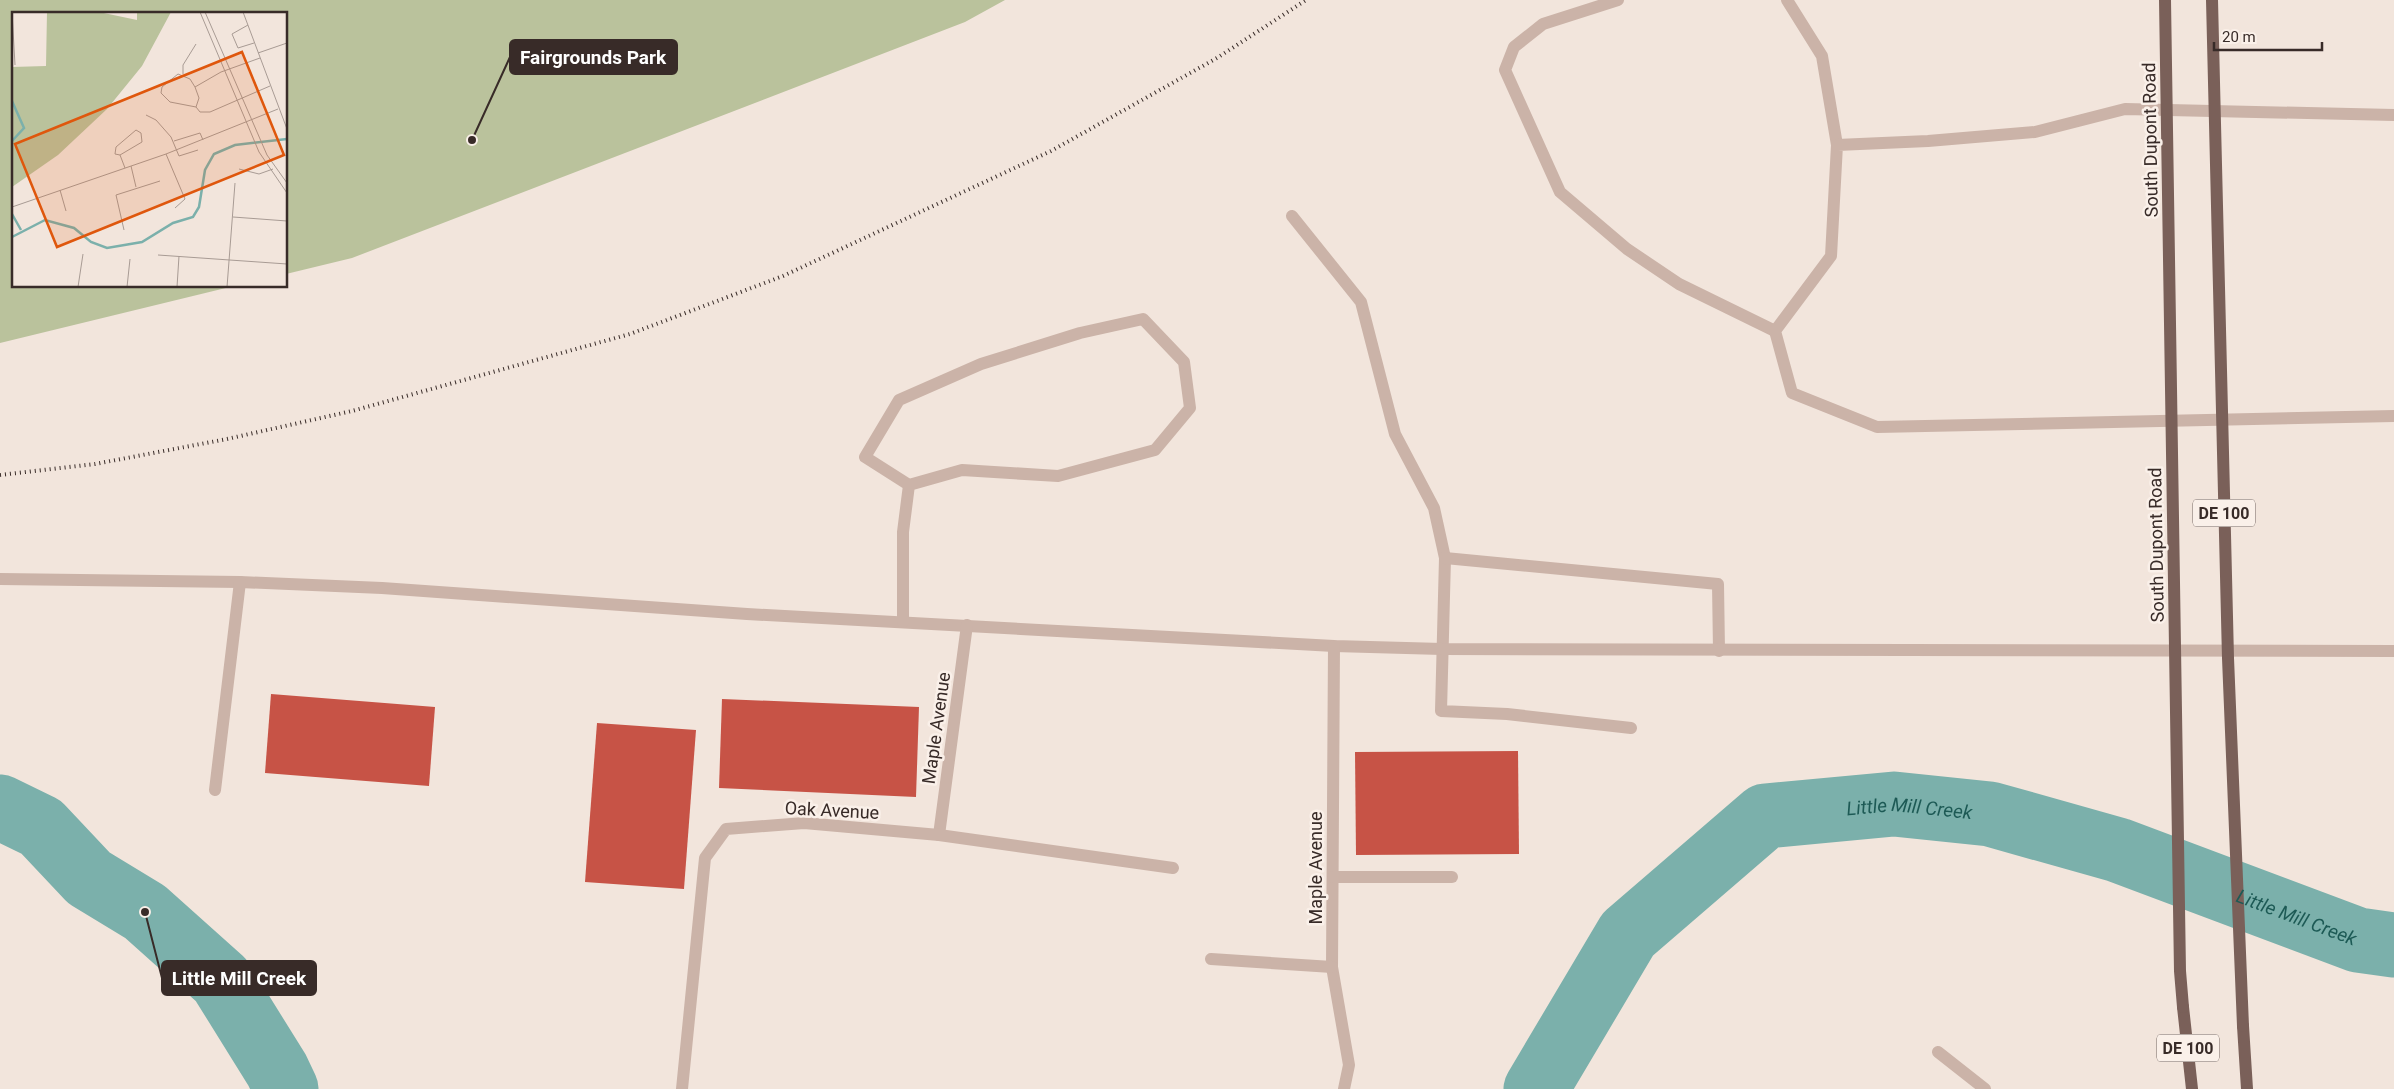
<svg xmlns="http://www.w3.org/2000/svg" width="2394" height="1089" font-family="Roboto,sans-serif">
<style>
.park{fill:#bac29c}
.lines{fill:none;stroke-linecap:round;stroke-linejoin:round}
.river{stroke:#7bb0ab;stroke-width:65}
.building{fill:#c75346}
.minor{stroke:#cbb3a8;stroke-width:12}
.major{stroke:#7a6059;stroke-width:12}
.rail{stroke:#382b28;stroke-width:4;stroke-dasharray:1 4;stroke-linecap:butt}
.major-bridge{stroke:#7a6059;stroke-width:12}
.labels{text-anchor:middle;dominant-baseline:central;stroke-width:5;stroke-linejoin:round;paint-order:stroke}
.shield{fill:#faf0e9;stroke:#726662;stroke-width:1}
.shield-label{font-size:16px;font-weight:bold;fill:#382b28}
.street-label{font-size:18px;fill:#382b28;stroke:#faf0e9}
.water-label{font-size:19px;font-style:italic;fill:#1d5a55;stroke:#faf0e9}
.inset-river{fill:none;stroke:#7bb0ab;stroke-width:2.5}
.inset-road{fill:none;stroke:#a89b94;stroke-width:1}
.view{fill:#df570d;fill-opacity:0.15;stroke:#df570d;stroke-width:2.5}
.inset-edge{fill:none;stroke:#382b28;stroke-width:2.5}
.leader{fill:none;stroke:#382b28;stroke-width:2}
.callout-dot{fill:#382b28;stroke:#faf0e9;stroke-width:2}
.callout{fill:#382b28;stroke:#382b28;stroke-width:2}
.callout-label{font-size:19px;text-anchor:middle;font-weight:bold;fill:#fff}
</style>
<rect width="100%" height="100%" fill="#f2e5dc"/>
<path class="park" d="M0,0h1005l-40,22 -613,236 -66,16v-260h-272v272h220l-234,57z"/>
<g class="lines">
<g class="river">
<path d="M0,807l41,20 48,51 56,34 76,68 56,90 9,19"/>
<path id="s1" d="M1536,1089l92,-155 137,-118 129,-12 96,10 128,36 240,90 36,5"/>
</g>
</g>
<g class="building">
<path d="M271,694l164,13 -6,79 -164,-13z"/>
<path d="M722,699l197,8 -3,90 -197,-9z"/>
<path d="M597,723l99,7 -12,159 -99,-7z"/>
<path d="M1518,751l1,103 -163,1 -1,-103z"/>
</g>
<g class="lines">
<g class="minor">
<path d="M1618,0l-75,24 -29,23 -9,23 55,122 67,57 52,35 96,47"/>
<path d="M1787,0l35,56 15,89"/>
<path d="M2394,115l-269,-6 -90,23 -107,9 -91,4 -6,111 -56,75 17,62 85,34 517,-11"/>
<path d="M1292,216l69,86 34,132 39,74 11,50 -4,153 66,3 124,14"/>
<path d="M1445,558l273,26 1,67"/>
<path d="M0,579l240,3 142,6 365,26 587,32 108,3 952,2"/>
<path d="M903,622v-90l6,-47 53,-15 96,6 97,-26 35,-42 -6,-46 -41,-43 -63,14 -99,31 -82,36 -34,57 44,28"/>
<path d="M1334,646l-2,321 17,98 -5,24"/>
<path d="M215,790l25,-208"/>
<path d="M939,835l28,-210"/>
<path d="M1333,877h119"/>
<path d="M1211,959l121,8"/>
<path d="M1938,1052l47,37"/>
<path d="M682,1089l23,-231 21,-29 78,-6 135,12 234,33"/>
</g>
<g class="major">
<path d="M2183,1007l9,82"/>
<path d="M2243,1026l4,63"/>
</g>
<path class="rail" d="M0,475l95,-11 132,-25 125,-28 278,-77 153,-58 268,-125 166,-93 89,-58"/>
<g class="major-bridge">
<path d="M2165,0l15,971 3,36"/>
<path d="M2212,0l16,658 15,368"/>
</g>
</g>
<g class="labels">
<g class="shield">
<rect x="2193" y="499.5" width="62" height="27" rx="4"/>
<rect x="2157" y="1034.5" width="62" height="27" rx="4"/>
</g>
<g class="shield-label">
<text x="2224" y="513">DE 100</text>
<text x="2188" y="1048">DE 100</text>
</g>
<g class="street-label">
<text transform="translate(2150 140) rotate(-91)">South Dupont Road</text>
<text transform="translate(2156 545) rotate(-91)">South Dupont Road</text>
<text transform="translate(936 728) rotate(-82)">Maple Avenue</text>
<text transform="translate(832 810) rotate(3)">Oak Avenue</text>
<text transform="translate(1315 868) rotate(-90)">Maple Avenue</text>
</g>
<g class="water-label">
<text stroke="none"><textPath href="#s1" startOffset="506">Little Mill Creek</textPath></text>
<text stroke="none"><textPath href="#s1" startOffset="911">Little Mill Creek</textPath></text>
</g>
</g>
<g transform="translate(12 12)">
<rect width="275" height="275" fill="#f2e5dc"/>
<path d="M35,0h52l38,8v-8h34l-29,54 -35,43 -49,46 -46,32v-120l34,-1z" fill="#bac29c"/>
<path class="inset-river" d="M0,89l12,27 -12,13M0,202l9,16M0,225l33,-17 29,8 17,14 16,6 35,-6 31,-19 20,-6 6,-10 6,-37 9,-16 21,-9 52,-6"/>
<path class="inset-road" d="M0,0l3,53M188,0l59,140 28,41M193,0l62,143 20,28M231,0l44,117M236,13l-16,9 6,14 16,-5M246,41l29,-10M248,46l-39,14 -26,15 4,11 -3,9 4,5h10l60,-26M171,62v-9l13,-21M183,75l-5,-8 -12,-5 -16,13 -1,6 9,9 26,5M134,103l10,5 15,17 8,19 19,-6M162,129l26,-8 3,7M154,142l19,45 -10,9M108,143l-5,-1 1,-7 20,-17 5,3 1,9 -22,13 5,13M119,154l5,21M227,157l20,5 14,-5M48,178l6,21M0,195l154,-53 112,-45M221,205l54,4M112,218l-8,-35 44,-14M146,243l129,9M66,275l5,-33M115,275l3,-28M165,275l2,-31M215,275l8,-104"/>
<path class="view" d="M230,40l42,103 -227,92 -42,-103z"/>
<rect width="275" height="275" class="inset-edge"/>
</g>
<path class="leader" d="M472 140L510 57M145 912L162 978"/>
<g class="callout-dot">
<circle cx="472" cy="140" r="5"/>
<circle cx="145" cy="912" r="5"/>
</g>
<g class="callout">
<rect x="510" y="40" width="167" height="34" rx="5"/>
<rect x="162" y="961" width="154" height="34" rx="5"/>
</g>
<g class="callout-label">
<text x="593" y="64">Fairgrounds Park</text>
<text x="239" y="985">Little Mill Creek</text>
</g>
<path d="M2214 42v8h108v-8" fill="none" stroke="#382b28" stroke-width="2.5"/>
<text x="2222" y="42" font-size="15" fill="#382b28" stroke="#faf0e9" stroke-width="4" paint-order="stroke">20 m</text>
</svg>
